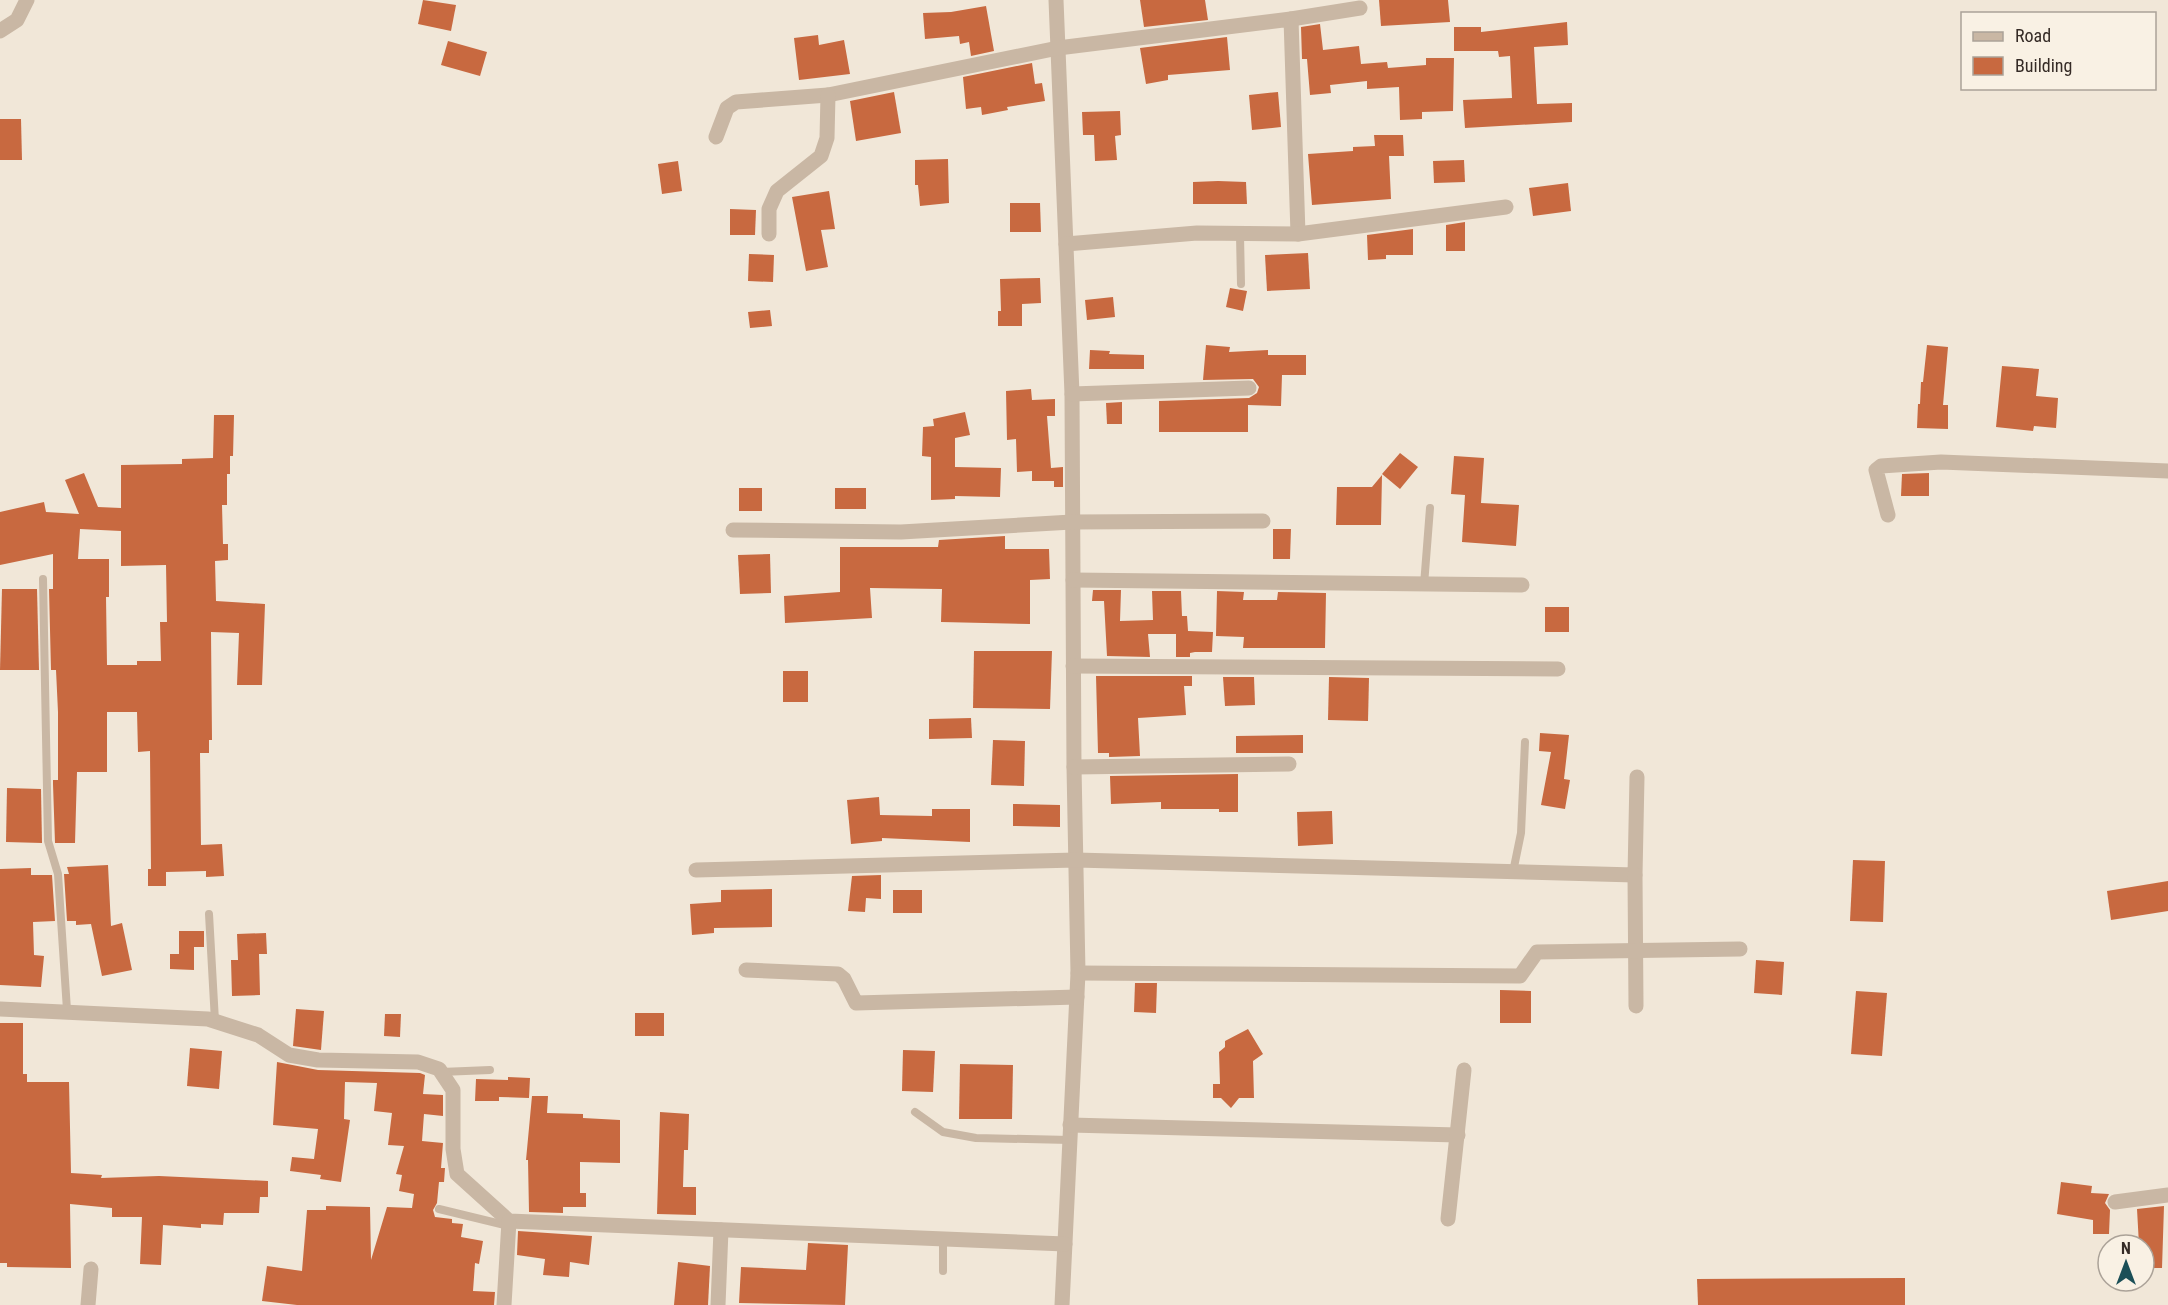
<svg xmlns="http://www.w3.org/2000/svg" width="2168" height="1305" font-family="'Roboto Condensed',sans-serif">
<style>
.building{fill:#c86940;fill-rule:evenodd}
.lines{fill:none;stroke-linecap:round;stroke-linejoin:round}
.lane{stroke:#c9b7a4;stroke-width:8}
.street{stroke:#c9b7a4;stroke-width:15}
</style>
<rect width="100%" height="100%" fill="#f1e7d8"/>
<g class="building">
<path d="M423,0l33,5 -5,26 -33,-7z"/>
<path d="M1140,0h65l3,20 -64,7z"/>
<path d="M1379,0h69l2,22 -69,4z"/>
<path d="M986,6l8,45 -23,5 -2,-14 -9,2 -1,-8 -34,3 -2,-26 28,-1z"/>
<path d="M1567,22l1,23 -34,2 3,57 35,-1v19l-107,6 -2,-28 49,-2 -2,-42 -11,1 -1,-6h-44v-24h27v5z"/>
<path d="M1320,24l3,26 36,-4 2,18 26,-2 1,6 38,-3v-7h28l-1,53 -31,1v7l-22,1 -1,-33 -32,2v-8l-37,4 1,8 -21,2 -3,-36h-5l-1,-32z"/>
<path d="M818,35l1,10 25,-5 6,34 -51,6 -5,-42z"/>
<path d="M1227,37l3,33 -62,5v5l-22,4 -6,-36z"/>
<path d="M448,41l39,11 -7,24 -39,-11z"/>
<path d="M1032,63l3,21 7,-1 3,18 -38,6 1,3 -26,5 -1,-8 -15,2 -3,-32z"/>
<path d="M894,92l7,41 -45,8 -6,-40z"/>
<path d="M1278,92l3,35 -29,3 -3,-35z"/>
<path d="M1120,111l1,24 -6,1 2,24 -22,1 -1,-26h-11l-1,-23z"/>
<path d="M0,119h21l1,41h-22z"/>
<path d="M1374,135h29l1,21h-15l2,43 -79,6 -4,-51 45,-3v-4l22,-1z"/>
<path d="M948,159l1,44 -29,3 -2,-21h-3v-25z"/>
<path d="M1464,160l1,22 -31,1 -1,-22z"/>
<path d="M678,161l4,30 -20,3 -4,-30z"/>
<path d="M1218,181l28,1 1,22h-54v-22z"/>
<path d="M1568,183l3,28 -38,5 -4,-28z"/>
<path d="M829,191l6,38 -14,1 7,37 -22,4 -14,-74z"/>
<path d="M1010,203h30l1,29h-31z"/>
<path d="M730,209l26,1 -1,25h-25z"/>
<path d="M1465,222v29h-19v-26z"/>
<path d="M1413,229v26h-27v4l-18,1 -1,-25z"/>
<path d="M1308,253l2,36 -43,2 -2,-36z"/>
<path d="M749,254l25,1 -1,27 -25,-1z"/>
<path d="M1040,278l1,25 -19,1v22h-24v-15h3l-1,-32z"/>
<path d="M1230,288l17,3 -4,20 -17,-4z"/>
<path d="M1113,297l2,20 -28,3 -2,-20z"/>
<path d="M770,310l2,16 -22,2 -2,-16z"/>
<path d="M1206,345l24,2 -1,5 39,-2v5h38v20h-24l-1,31 -33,-1v27h-89v-31l90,-3 8,-5 2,-6 -6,-8 -50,1z"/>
<path d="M1927,345l21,2 -5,58h5v24l-31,-1 1,-24h2l1,-22h2z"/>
<path d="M1090,350l20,1 -1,3 35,1v14h-55z"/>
<path d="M2002,366l37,3 -3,27 22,2 -2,30 -22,-2 -1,5 -37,-4z"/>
<path d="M1031,389l1,11 23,-1v17h-8l4,52 12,-1v20h-9v-6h-22v-10l-15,1 -1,-33 -9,1 -1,-49z"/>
<path d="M1122,402v22h-15l-1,-21z"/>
<path d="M965,412l5,23 -15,3v29l46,1 -1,29 -45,-1v3l-24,1v-43l-9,-1 1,-29 11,-1 -1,-7z"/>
<path d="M214,415h20l-1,41h-3v18h-3v31h-5l1,39h5v16l-13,1 1,40 49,3 -3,81h-25l2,-52 -28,-1 1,108h-3v13h-9l1,92 21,-1 2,32 -18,1v-6l-40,1v14h-18v-17h3l-1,-118 -12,1 -1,-40h-30v60h-30l-2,71h-20l-2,-59v-4h5v-68l-2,-42h-5l-2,-81h4v-35l-53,11v-53l44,-10 2,10 33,2 -14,-34 19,-7 14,34 23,1v-43l61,-1v-5l31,-1zM80,529l41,2v35l45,-1 1,57h-7l1,39h-24v4h-30l-1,-68h3v-38h-31z"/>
<path d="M1400,453l18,14 -18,22 -18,-15z"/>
<path d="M1454,456l30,2 -3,45 38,2 -3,41 -54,-4 3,-47 -14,-1z"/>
<path d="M1929,473v23h-28l1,-22z"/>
<path d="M1382,475l-1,50h-45l1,-38h35z"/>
<rect x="739" y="488" width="23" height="23"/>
<rect x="835" y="488" width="31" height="21"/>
<path d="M1273,529h18l-1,30h-17z"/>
<path d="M1005,536v13h44l1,30 -20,1v44l-89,-2 1,-33 -72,-1 2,30 -87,5 -1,-27 56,-4v-45h98l1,-7z"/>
<path d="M770,554l1,39 -31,1 -2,-39z"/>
<path d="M2,589h35l2,81h-39z"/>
<path d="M1093,590h28l-1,31 33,-1 -1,-29h29l1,25h5l1,15 25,1 -1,20h-17l-5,1v4h-14v-23h-28l2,23 -43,-1 -3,-55h-12z"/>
<path d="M1217,591l27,1 -1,8h34l1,-8 48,1 -1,55h-82l1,-11 -28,-1z"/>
<rect x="1545" y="607" width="24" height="25"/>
<path d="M974,651h78l-2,58 -77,-1z"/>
<rect x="783" y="671" width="25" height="31"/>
<path d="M1096,676h96v10h-8l2,29 -48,3 2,38 -31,1v-4h-11z"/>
<path d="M1223,677h31l1,28 -30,1z"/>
<path d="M1329,677l40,1 -1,43 -40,-1z"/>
<path d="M971,718l1,20 -43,1v-20z"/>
<path d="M1540,733l29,2 -5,44 6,1 -5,29 -24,-4 10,-53 -12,-1z"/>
<path d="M1303,735v18h-67v-17z"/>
<path d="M993,740l32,1 -1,45 -33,-1z"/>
<path d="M1238,774v38h-19v-3h-58v-7l-50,2 -1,-28z"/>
<path d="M7,788l34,1 1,54 -36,-1z"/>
<path d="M879,797l1,18 52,1v-7h38v33l-88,-4v3l-31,3 -4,-44z"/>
<path d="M1013,804l47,1v22l-47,-1z"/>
<path d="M1332,811l1,33 -35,2 -1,-34z"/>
<path d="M1853,860l32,1 -2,61 -33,-1z"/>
<path d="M108,865l3,61 11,-3 10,47 -30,6 -11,-52 -15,1v-4h-9l-3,-47h5l-2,-7z"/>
<path d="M31,868v7h21l3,46 -22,1 1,33 10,1 -3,31 -41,-2v-116z"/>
<path d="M881,875v24l-15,-1 -1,14 -17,-1 4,-35z"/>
<path d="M2168,881v30l-57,9 -4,-29z"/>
<path d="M772,889v38l-58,1v5l-22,2 -2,-31 31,-2v-12z"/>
<rect x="893" y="890" width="29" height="23"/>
<path d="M179,931h25v16h-10v23l-24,-1v-15h9z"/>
<path d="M266,933l1,21h-8l1,41 -28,1 -1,-36h7l-1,-26z"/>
<path d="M1756,960l28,2 -2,33 -28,-2z"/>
<path d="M1135,983h22l-1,30 -22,-1z"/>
<path d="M1500,990l31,1v32h-31z"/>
<path d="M1856,991l31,2 -5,63 -31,-2z"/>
<path d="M296,1009l28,2 -3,39 -28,-4z"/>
<rect x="635" y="1013" width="29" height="23"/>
<path d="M385,1014h16l-1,23 -16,-1z"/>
<path d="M0,1023h23v51h4v8h42l2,91 31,2 -1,3 58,-2 109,5v16h-8l-1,16h-35l-1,12 -22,-1v4l-38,-3 -2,40 -21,-1 2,-47h-30v-9l-42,-4 1,64 -64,-1v-4h-7z"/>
<path d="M1248,1029l15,25 -10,7 1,37h-15l-8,10 -10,-10h-8v-14h7l-1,-32 6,-5v-6z"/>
<path d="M190,1048l32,3 -3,38 -32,-3z"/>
<path d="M903,1050l32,1 -2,41 -31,-1z"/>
<path d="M277,1062l41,8 102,3 5,2 -2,19 20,1v21l-19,-2 -2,27 21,2 -2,25h4l-1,14h-5l-2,21 -4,7 2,7 17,2v4l11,1 -2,13 22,4 -4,23 -4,-1 -2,28 22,1 -1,13h-197l-35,-4 5,-35 35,5 5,-61h19v-4l44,1 1,53 16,-53 25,1 2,-14 -15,-3 3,-16 -6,-1 8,-28 -16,-1 4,-32 -18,-2 3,-28 -32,-1 -1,37 6,1 -9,62 -21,-3 1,-4 -31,-4 2,-14 22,2 4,-30 -45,-4z"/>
<path d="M960,1064l53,1 -1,54h-53z"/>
<path d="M508,1077l22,1 -1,20 -30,-1v4h-24l1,-22 32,1z"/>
<path d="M532,1096h16l-1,17 36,1v4l37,2v43l-40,-1v31h6v14h-23v6l-34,-1 -1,-52h-2z"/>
<path d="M660,1112l29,2 -1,36h-4l-1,37h13v28l-39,-1z"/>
<path d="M2061,1182l31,4 -1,7 18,1 -4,9 5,7 -1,24h-16v-14l-36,-6z"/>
<path d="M2164,1206l-2,62h-18v-23h-5l-2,-36z"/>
<path d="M518,1231l74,5 -3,29 -19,-3 -1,15 -26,-2 2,-16 -28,-4z"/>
<path d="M808,1243l40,2 -3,60 -106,-2 2,-36 65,3z"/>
<path d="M678,1262l32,4 -2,39h-34z"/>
<path d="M1905,1278v27h-207l-1,-26z"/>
</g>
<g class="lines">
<g class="lane">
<path d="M1240,235l1,49"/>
<path d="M43,579l5,262 10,33 9,136"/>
<path d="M1424,585l6,-77"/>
<path d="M1513,872l8,-39 4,-91"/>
<path d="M209,914l6,107"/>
<path d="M441,1072l49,-2"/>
<path d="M915,1112l28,20 33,6 94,2"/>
<path d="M439,1209l70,17"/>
<path d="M943,1238v33"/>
</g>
<g class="street">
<path d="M1056,0l16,394 2,373 4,206 -16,332"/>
<path d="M1291,19l69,-11"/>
<path d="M0,31l17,-11 10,-20"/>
<path d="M716,137l11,-29 9,-6 92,-7 230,-47 233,-29 7,215"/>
<path d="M769,234v-25l8,-18 44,-35 6,-18 1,-43"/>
<path d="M1066,244l131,-11 101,1 208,-27"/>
<path d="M1072,394l177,-6"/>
<path d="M1888,515l-12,-45 5,-4 60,-4 227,9"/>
<path d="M733,530l168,2 171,-10 191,-1"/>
<path d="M1073,580l449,5"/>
<path d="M1073,666l485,3"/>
<path d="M1074,767l215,-3"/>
<path d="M696,870l380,-10 559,15 2,-98"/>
<path d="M1635,875l1,131"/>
<path d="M746,970l92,4 6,5 12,24 221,-6"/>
<path d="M1078,973l442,3 17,-24 203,-3"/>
<path d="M0,1009l208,10 50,16 31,20 29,5 100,2 21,7 14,21v59l4,25 52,47 556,23"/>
<path d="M1070,1125l388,10"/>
<path d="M2115,1202l53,-7"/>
<path d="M1448,1219l16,-149"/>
<path d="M88,1305l3,-36"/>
<path d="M504,1305l5,-84"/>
<path d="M718,1305l3,-75"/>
</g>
</g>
<rect x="1961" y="12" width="195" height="78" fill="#f9f1e4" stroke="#aba298" stroke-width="1.5"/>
<rect x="1973" y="32" width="30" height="9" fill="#c9b7a4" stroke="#aba298" stroke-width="1.5"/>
<text x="2015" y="42" font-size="18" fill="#352b26">Road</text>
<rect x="1973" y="57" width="30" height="18" fill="#c86940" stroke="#aba298" stroke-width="1.5"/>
<text x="2015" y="72" font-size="18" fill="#352b26">Building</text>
<g transform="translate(2126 1263)"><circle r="28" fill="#f9f1e4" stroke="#aba298" stroke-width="1.5"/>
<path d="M0-4.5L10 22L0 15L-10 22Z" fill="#1b4f57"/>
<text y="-9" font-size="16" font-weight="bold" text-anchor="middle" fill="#352b26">N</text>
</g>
</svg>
